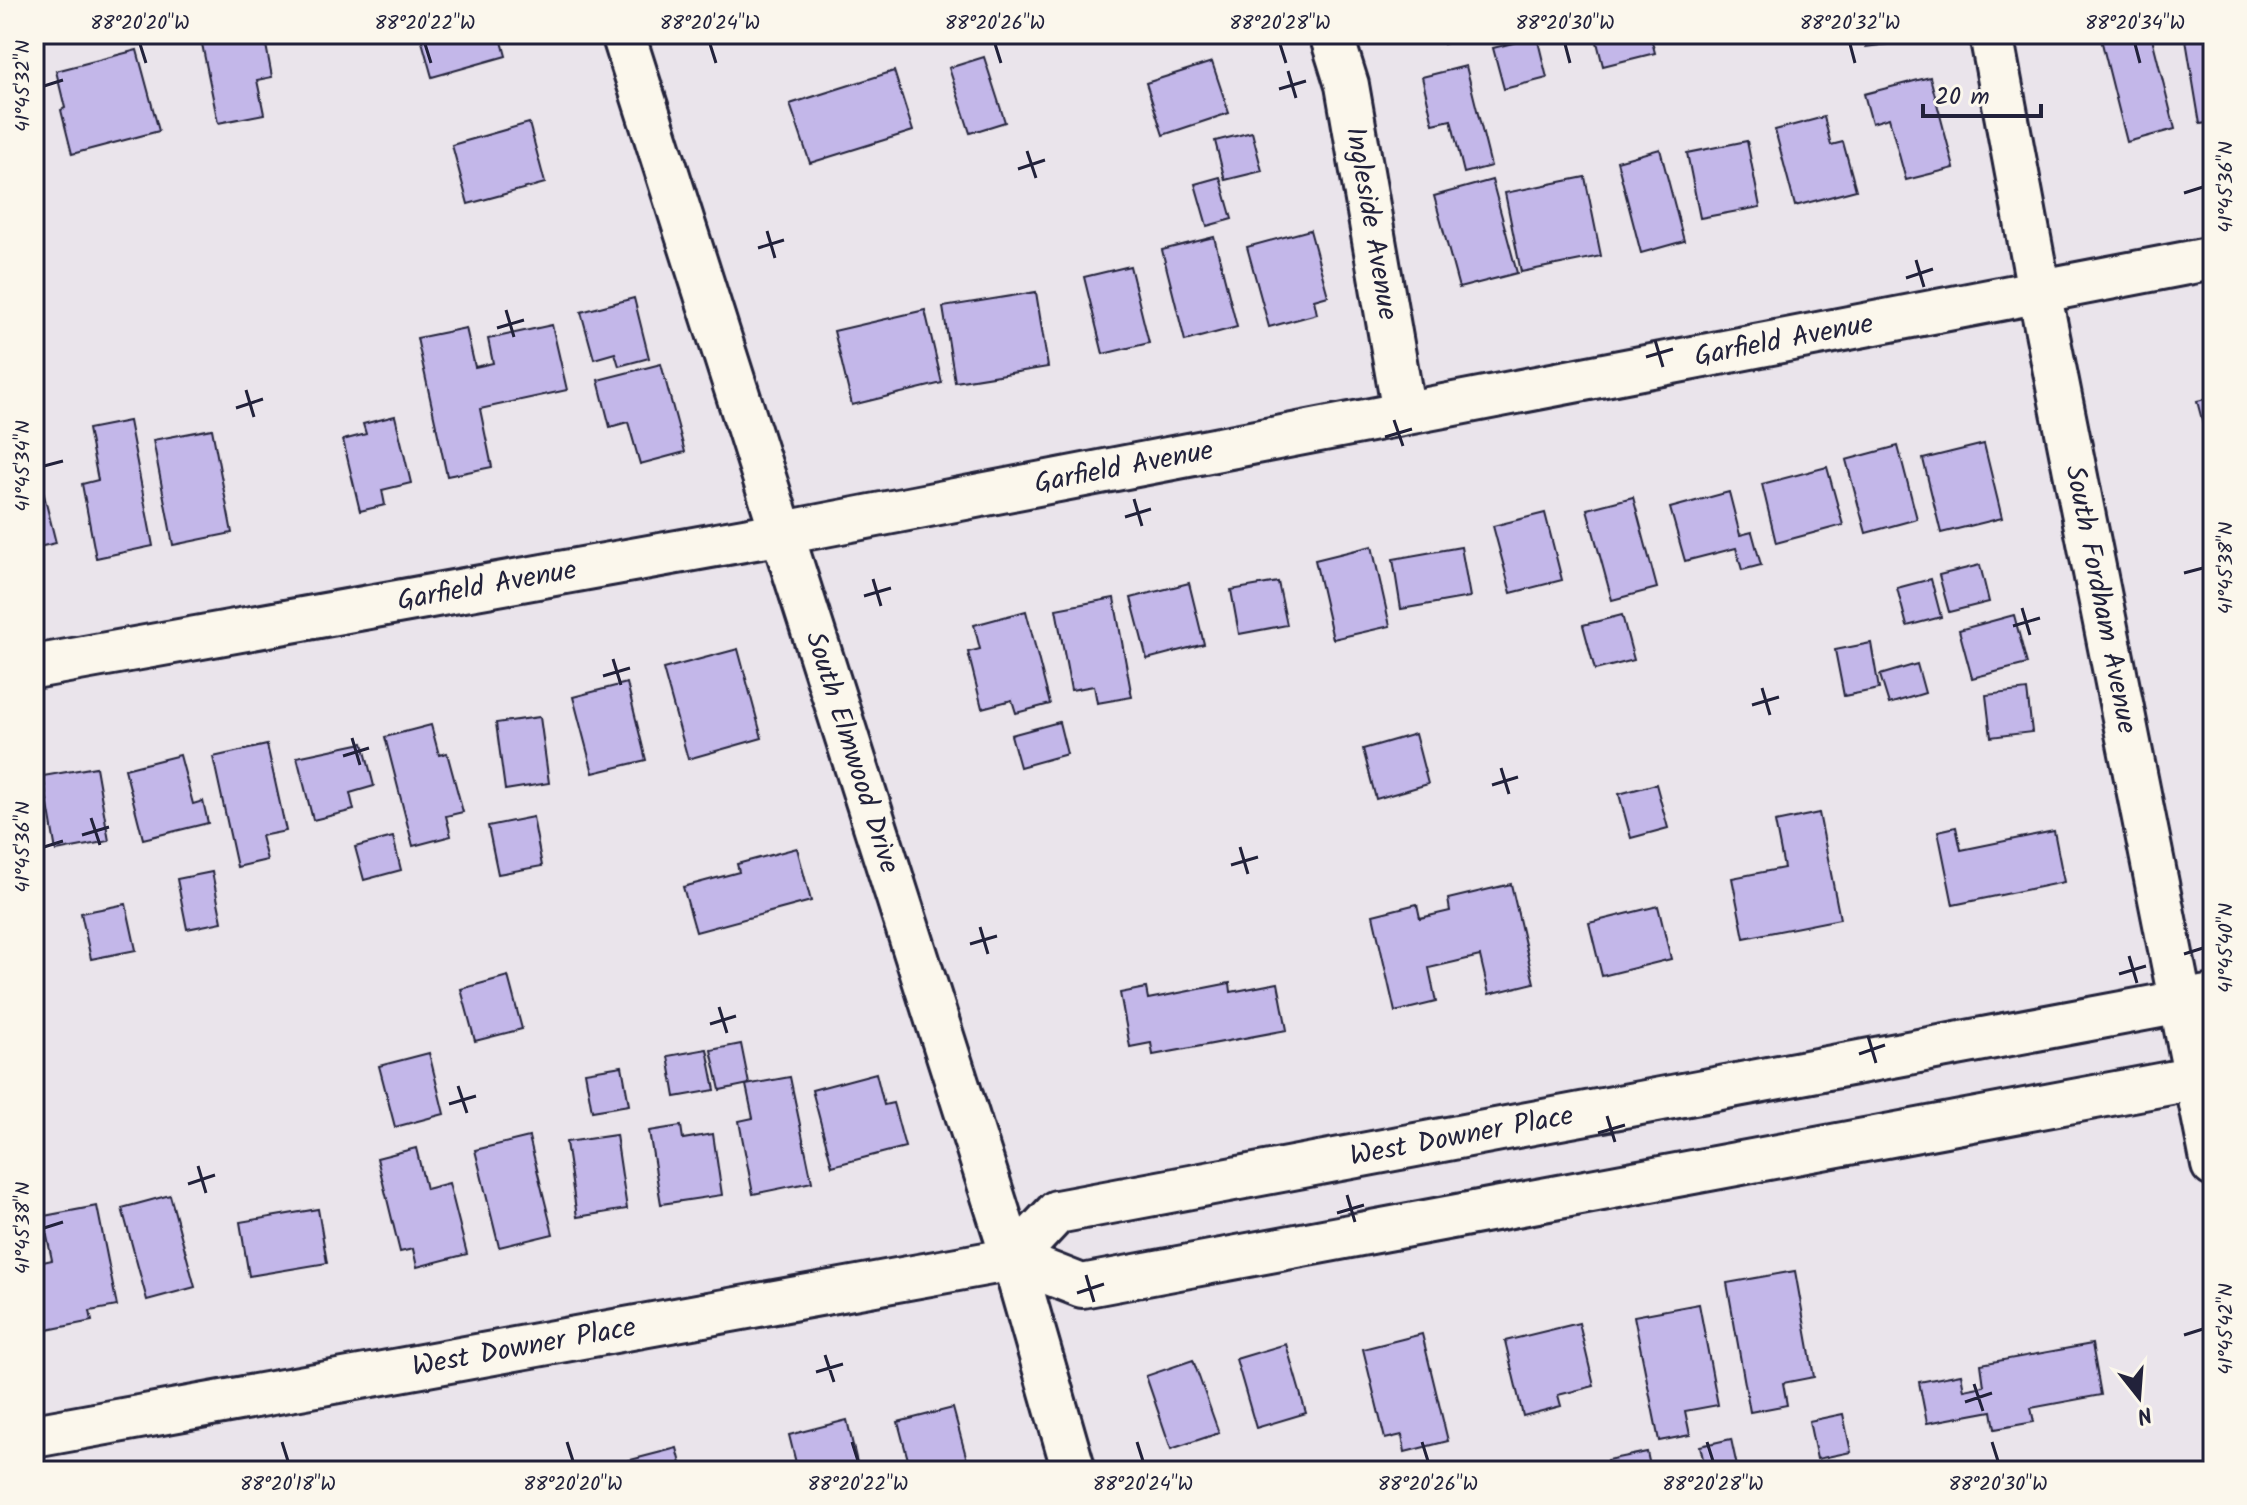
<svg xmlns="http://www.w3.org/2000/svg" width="2247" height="1505" font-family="Kalam,sans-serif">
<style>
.building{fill:#c3b7e9;stroke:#22223b;stroke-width:2}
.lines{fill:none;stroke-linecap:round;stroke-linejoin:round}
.street-casing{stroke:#22223b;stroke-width:48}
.street{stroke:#fbf7ec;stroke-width:42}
.ticks{fill:none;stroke:#22223b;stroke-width:3}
.labels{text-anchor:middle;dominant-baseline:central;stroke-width:7;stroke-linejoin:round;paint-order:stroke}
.street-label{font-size:28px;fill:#22223b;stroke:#fbf7ec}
.neatline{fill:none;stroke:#22223b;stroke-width:3}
.ticks-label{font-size:20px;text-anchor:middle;fill:#22223b}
</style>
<rect width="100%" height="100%" fill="#eae4eb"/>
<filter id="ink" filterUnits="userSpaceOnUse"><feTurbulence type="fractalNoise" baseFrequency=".0125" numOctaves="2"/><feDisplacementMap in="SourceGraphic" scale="16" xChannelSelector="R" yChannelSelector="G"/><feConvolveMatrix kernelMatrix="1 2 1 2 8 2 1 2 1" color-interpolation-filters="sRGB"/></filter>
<g filter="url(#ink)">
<g class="building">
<path d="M200,34h64l8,43 -15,3 7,34 -46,9z"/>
<path d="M420,34h80l6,22 -74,21z"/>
<path d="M1441,34h33l-30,10z"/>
<path d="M1595,34h55l5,19 -52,13z"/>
<path d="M1865,34h55l1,6 -55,7z"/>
<path d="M2121,34h30l24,95 -48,13 -26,-103z"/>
<path d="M2185,34h28v88l-13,2z"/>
<path d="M1537,37l10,41 -43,11 -11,-41z"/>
<path d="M137,50l22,81 -87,23 -11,-44 4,-2 -9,-37z"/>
<path d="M984,57l21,65 -35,11 -21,-65z"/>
<path d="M1212,62l17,51 -66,22 -17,-52z"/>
<path d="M1466,66l25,100 -27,7 -13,-53 -18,4 -11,-47z"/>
<path d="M894,71l19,60 -103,32 -20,-59z"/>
<path d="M1930,77l24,91 -48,12 -17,-62 -17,5 -8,-29z"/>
<path d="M1824,117l7,28 12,-3 13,48 -61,16 -20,-76z"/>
<path d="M529,123l16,60 -77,21 -16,-59z"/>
<path d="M1252,132l10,39 -37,9 -10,-39z"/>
<path d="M1747,141l13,66 -60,11 -13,-65z"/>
<path d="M1660,149l24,92 -43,12 -24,-92z"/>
<path d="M1220,177l12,42 -25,7 -12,-42z"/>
<path d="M1585,177l16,79 -80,16 -16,-79z"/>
<path d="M1492,180l25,93 -58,15 -25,-92z"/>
<path d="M1310,230l18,66 -14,4 3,14 -48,13 -22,-80z"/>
<path d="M1214,237l23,90 -52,14 -23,-91z"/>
<path d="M1130,266l19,77 -46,11 -19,-77z"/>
<path d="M1036,292l12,75 -93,15 -12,-75z"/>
<path d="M634,298l15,60 -30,8 -4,-13 -21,6 -13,-47z"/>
<path d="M925,310l17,73 -90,22 -18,-74z"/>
<path d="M552,325l15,65 -87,19 12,58 -45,9 -30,-138 49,-10 9,39 18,-4 -5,-24z"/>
<path d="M661,364l24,88 -45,12 -12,-42 -18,5 -12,-47z"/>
<path d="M2213,397v32l-8,2 -8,-30z"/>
<path d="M395,416l16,67 -29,7 3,15 -25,6 -17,-71 23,-6 -3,-10z"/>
<path d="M129,421l24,125 -57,12 -14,-74 16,-4 -10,-51z"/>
<path d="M212,429l20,104 -59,12 -20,-105z"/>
<path d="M1984,444l18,74 -61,15 -18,-74z"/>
<path d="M1898,446l19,73 -51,14 -20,-73z"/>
<path d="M1827,467l16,58 -67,18 -14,-59z"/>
<path d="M41,483l15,60 -22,5v-63z"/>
<path d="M1729,492l11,43 12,-3 9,33 -19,5 -6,-22 -51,13 -15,-53z"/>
<path d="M1633,497l24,91 -45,12 -25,-91z"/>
<path d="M1545,513l17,67 -51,13 -18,-67z"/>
<path d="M1372,546l18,80 -57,13 -18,-79z"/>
<path d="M1461,547l9,50 -69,12 -8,-50z"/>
<path d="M1980,565l9,37 -40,10 -10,-37z"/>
<path d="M1931,579l10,38 -34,9 -10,-38z"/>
<path d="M1278,582l9,43 -48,9 -8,-44z"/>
<path d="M1189,583l15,61 -57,15 -16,-61z"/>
<path d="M1114,598l18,99 -35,6 -3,-17 -23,4 -15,-81z"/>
<path d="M1026,611l24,93 -34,9 -4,-13 -30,8 -14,-56 12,-3 -6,-24z"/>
<path d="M1622,615l12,45 -39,10 -12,-45z"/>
<path d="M2014,615l13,49 -55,14 -13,-48z"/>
<path d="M1871,643l8,46 -35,7 -9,-46z"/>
<path d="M738,649l24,89 -74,21 -25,-90z"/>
<path d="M1917,664l8,29 -36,11 -9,-29z"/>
<path d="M627,683l19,77 -53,13 -20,-76z"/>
<path d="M2027,690l5,42 -41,5 -5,-42z"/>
<path d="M540,717l9,66 -44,7 -9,-67z"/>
<path d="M1059,722l8,32 -47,13 -9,-32z"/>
<path d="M431,725l8,30 8,-2 16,59 -17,4 5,20 -38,10 -28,-109z"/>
<path d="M1415,734l13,50 -52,15 -13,-50z"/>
<path d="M363,743l11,43 -24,7 4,17 -41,10 -16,-63z"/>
<path d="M267,745l19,86 -25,5 6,24 -30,7 -24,-110z"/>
<path d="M180,755l13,49 10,-3 5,22 -65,16 -18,-70z"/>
<path d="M96,767l13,74 -53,10 -13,-75z"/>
<path d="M1656,784l12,44 -37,10 -12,-44z"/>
<path d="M1819,813l21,106 -96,19 -12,-60 52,-10 -9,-46z"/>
<path d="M533,817l9,49 -44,8 -10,-48z"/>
<path d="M1956,827l5,23 93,-19 10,51 -111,23 -15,-74z"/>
<path d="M393,837l8,33 -37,10 -9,-33z"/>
<path d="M797,848l14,53 -115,31 -13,-45 56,-15 -2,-8z"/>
<path d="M212,872l10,50 -35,7 -10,-50z"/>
<path d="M1511,884l23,99 -45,11 -9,-38 -51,12 7,34 -41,10 -22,-97 44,-11 3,14 30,-7 -2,-12z"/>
<path d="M126,904l10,46 -45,9 -10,-46z"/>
<path d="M1658,906l13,53 -69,17 -13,-53z"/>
<path d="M508,976l14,53 -47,12 -14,-52z"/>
<path d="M1230,983l1,9 47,-9 9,47 -134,25 -2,-12 -21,4 -10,-54 26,-5 2,11z"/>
<path d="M741,1044l8,40 -29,6 -9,-40z"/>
<path d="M707,1049l8,41 -40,7 -7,-41z"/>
<path d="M429,1053l15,61 -49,13 -16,-61z"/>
<path d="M622,1066l7,39 -37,6 -7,-39z"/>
<path d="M876,1073l8,32 9,-2 12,44 -73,19 -20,-76z"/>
<path d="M790,1077l22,105 -59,12 -14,-73 14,-3 -7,-33z"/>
<path d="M681,1126l2,13 30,-5 9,61 -61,9 -12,-73z"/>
<path d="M616,1135l11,74 -50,8 -11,-75z"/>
<path d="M529,1137l24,97 -54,13 -24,-97z"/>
<path d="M416,1148l10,41 23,-6 18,71 -50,13 -4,-18 -13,3 -23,-94z"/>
<path d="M34,1177h2l8,39 53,-10 20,100 -27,5 2,10 -50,10 -8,-41v-26l18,-4 -9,-43 -9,1z"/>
<path d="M170,1195l25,92 -48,13 -25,-92z"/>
<path d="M318,1209l9,54 -78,13 -9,-54z"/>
<path d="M1795,1271l19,106 -31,6 4,22 -37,7 -23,-129z"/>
<path d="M1699,1304l19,101 -33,6 5,24 -31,6 -25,-125z"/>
<path d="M1579,1323l15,63 -36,9 3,11 -38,10 -18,-75z"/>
<path d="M1422,1334l26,107 -43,11 -3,-17 -17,4 -22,-90z"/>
<path d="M1286,1344l20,69 -50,15 -20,-69z"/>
<path d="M2092,1344l9,51 -70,13 3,14 -39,7 -3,-18 -65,12 -8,-41 42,-8 3,16 20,-4 -3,-22z"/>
<path d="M1193,1360l26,73 -48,16 -25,-73z"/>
<path d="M953,1408l17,63h-59l-13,-49z"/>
<path d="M1843,1414l8,38 -34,7 -8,-38z"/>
<path d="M847,1420l12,51h-61l-9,-36z"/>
<path d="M1731,1439l7,32h-32l-6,-25z"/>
<path d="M677,1448l6,23h-66l-2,-7z"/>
<path d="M1647,1452l4,19h-42l-2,-11z"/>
</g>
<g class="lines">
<g class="street-casing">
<g id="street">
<path id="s1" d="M623,34l390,1225 61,212"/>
<path id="s2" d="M1331,34l16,51 57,328"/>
<path id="s3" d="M1991,34l48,257 174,874"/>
<path id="s4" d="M34,667l749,-134 1430,-275"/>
<path id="s5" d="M1013,1259l44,-47 1156,-216"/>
<path id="s6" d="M34,1436l979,-177 69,27 1131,-211"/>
</g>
</g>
<use href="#street" class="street"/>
</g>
</g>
<path class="ticks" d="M140,44l6,19M425,44l6,19M710,44l6,19M995,44l6,19M1280,44l6,19M1565,44l5,19M1850,44l5,19M2135,44l5,19M1288,71l8,27M44,86l19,-6M1279,89l27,-8M1027,151l9,27M1018,169l27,-9M2184,193l19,-6M767,231l8,27M758,248l26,-8M1916,260l8,27M1906,278l27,-9M506,310l8,27M497,328l27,-8M1655,340l8,27M1646,357l27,-8M246,390l8,27M236,408l27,-9M1394,420l9,26M1385,437l27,-8M44,466l19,-5M1134,499l8,27M1125,517l26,-8M2184,573l19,-5M873,579l8,27M864,596l27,-8M2022,608l8,27M2013,626l27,-8M613,659l8,26M603,676l27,-8M1762,688l8,27M1752,705l27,-8M352,738l8,27M343,756l26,-8M1501,768l8,26M1492,785l26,-8M91,818l9,27M82,835l27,-8M44,847l19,-6M1240,847l8,27M1231,865l27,-8M980,927l8,27M970,944l27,-8M2184,954l19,-6M2129,956l8,27M2119,974l27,-8M719,1007l8,26M710,1024l26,-8M1868,1036l8,27M1859,1054l26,-9M458,1086l9,27M449,1104l27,-8M1607,1116l8,26M1598,1133l27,-8M198,1166l8,27M188,1184l27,-9M1347,1195l8,27M1337,1213l27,-8M44,1228l19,-6M1086,1275l8,27M1077,1293l27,-9M2184,1335l19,-6M825,1355l9,27M816,1372l27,-8M1974,1384l9,27M1965,1402l27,-9M282,1442l6,19M567,1442l6,19M852,1442l6,19M1137,1442l6,19M1422,1442l6,19M1707,1442l6,19M1992,1442l6,19"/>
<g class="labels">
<g class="street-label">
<text stroke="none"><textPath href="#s2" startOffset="194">Ingleside Avenue</textPath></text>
<text stroke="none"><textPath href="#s4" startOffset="1780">Garfield Avenue</textPath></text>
<text stroke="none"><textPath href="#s4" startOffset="1108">Garfield Avenue</textPath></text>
<text stroke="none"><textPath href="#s4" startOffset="460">Garfield Avenue</textPath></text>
<text stroke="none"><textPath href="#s3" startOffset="576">South Fordham Avenue</textPath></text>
<text stroke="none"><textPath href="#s1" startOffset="754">South Elmwood Drive</textPath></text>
<text stroke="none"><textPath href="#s5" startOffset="476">West Downer Place</textPath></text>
<text stroke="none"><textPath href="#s6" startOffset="498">West Downer Place</textPath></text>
</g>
</g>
<rect width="2247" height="1505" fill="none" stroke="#fbf7ec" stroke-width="88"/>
<g transform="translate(2139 1397) rotate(163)" stroke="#fbf7ec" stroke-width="6" paint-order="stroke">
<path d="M0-6L14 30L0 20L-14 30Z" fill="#22223b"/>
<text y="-12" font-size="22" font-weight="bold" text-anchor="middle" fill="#22223b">N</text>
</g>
<path d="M1923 104v12h118v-12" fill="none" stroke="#22223b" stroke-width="4"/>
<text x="1935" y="104" font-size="24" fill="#22223b" stroke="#fbf7ec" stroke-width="6" paint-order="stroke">20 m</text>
<rect x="44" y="44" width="2159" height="1417" class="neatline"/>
<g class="ticks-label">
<text x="140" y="29">88°20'20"W</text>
<text x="425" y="29">88°20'22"W</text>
<text x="710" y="29">88°20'24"W</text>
<text x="995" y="29">88°20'26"W</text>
<text x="1280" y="29">88°20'28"W</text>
<text x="1565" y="29">88°20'30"W</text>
<text x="1850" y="29">88°20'32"W</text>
<text x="2135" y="29">88°20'34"W</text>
<text transform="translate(22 86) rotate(-90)" y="7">41°45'32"N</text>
<text transform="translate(2225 187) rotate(-90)" y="7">41°45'36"N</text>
<text transform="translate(22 466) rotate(-90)" y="7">41°45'34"N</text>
<text transform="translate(2225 568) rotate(-90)" y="7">41°45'38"N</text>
<text transform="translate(22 847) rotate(-90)" y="7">41°45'36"N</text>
<text transform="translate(2225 948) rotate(-90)" y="7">41°45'40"N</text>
<text transform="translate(22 1228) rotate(-90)" y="7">41°45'38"N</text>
<text transform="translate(2225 1329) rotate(-90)" y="7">41°45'42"N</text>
<text x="288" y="1490">88°20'18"W</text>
<text x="573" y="1490">88°20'20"W</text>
<text x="858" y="1490">88°20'22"W</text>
<text x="1143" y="1490">88°20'24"W</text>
<text x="1428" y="1490">88°20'26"W</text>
<text x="1713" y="1490">88°20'28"W</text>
<text x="1998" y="1490">88°20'30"W</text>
</g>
</svg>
